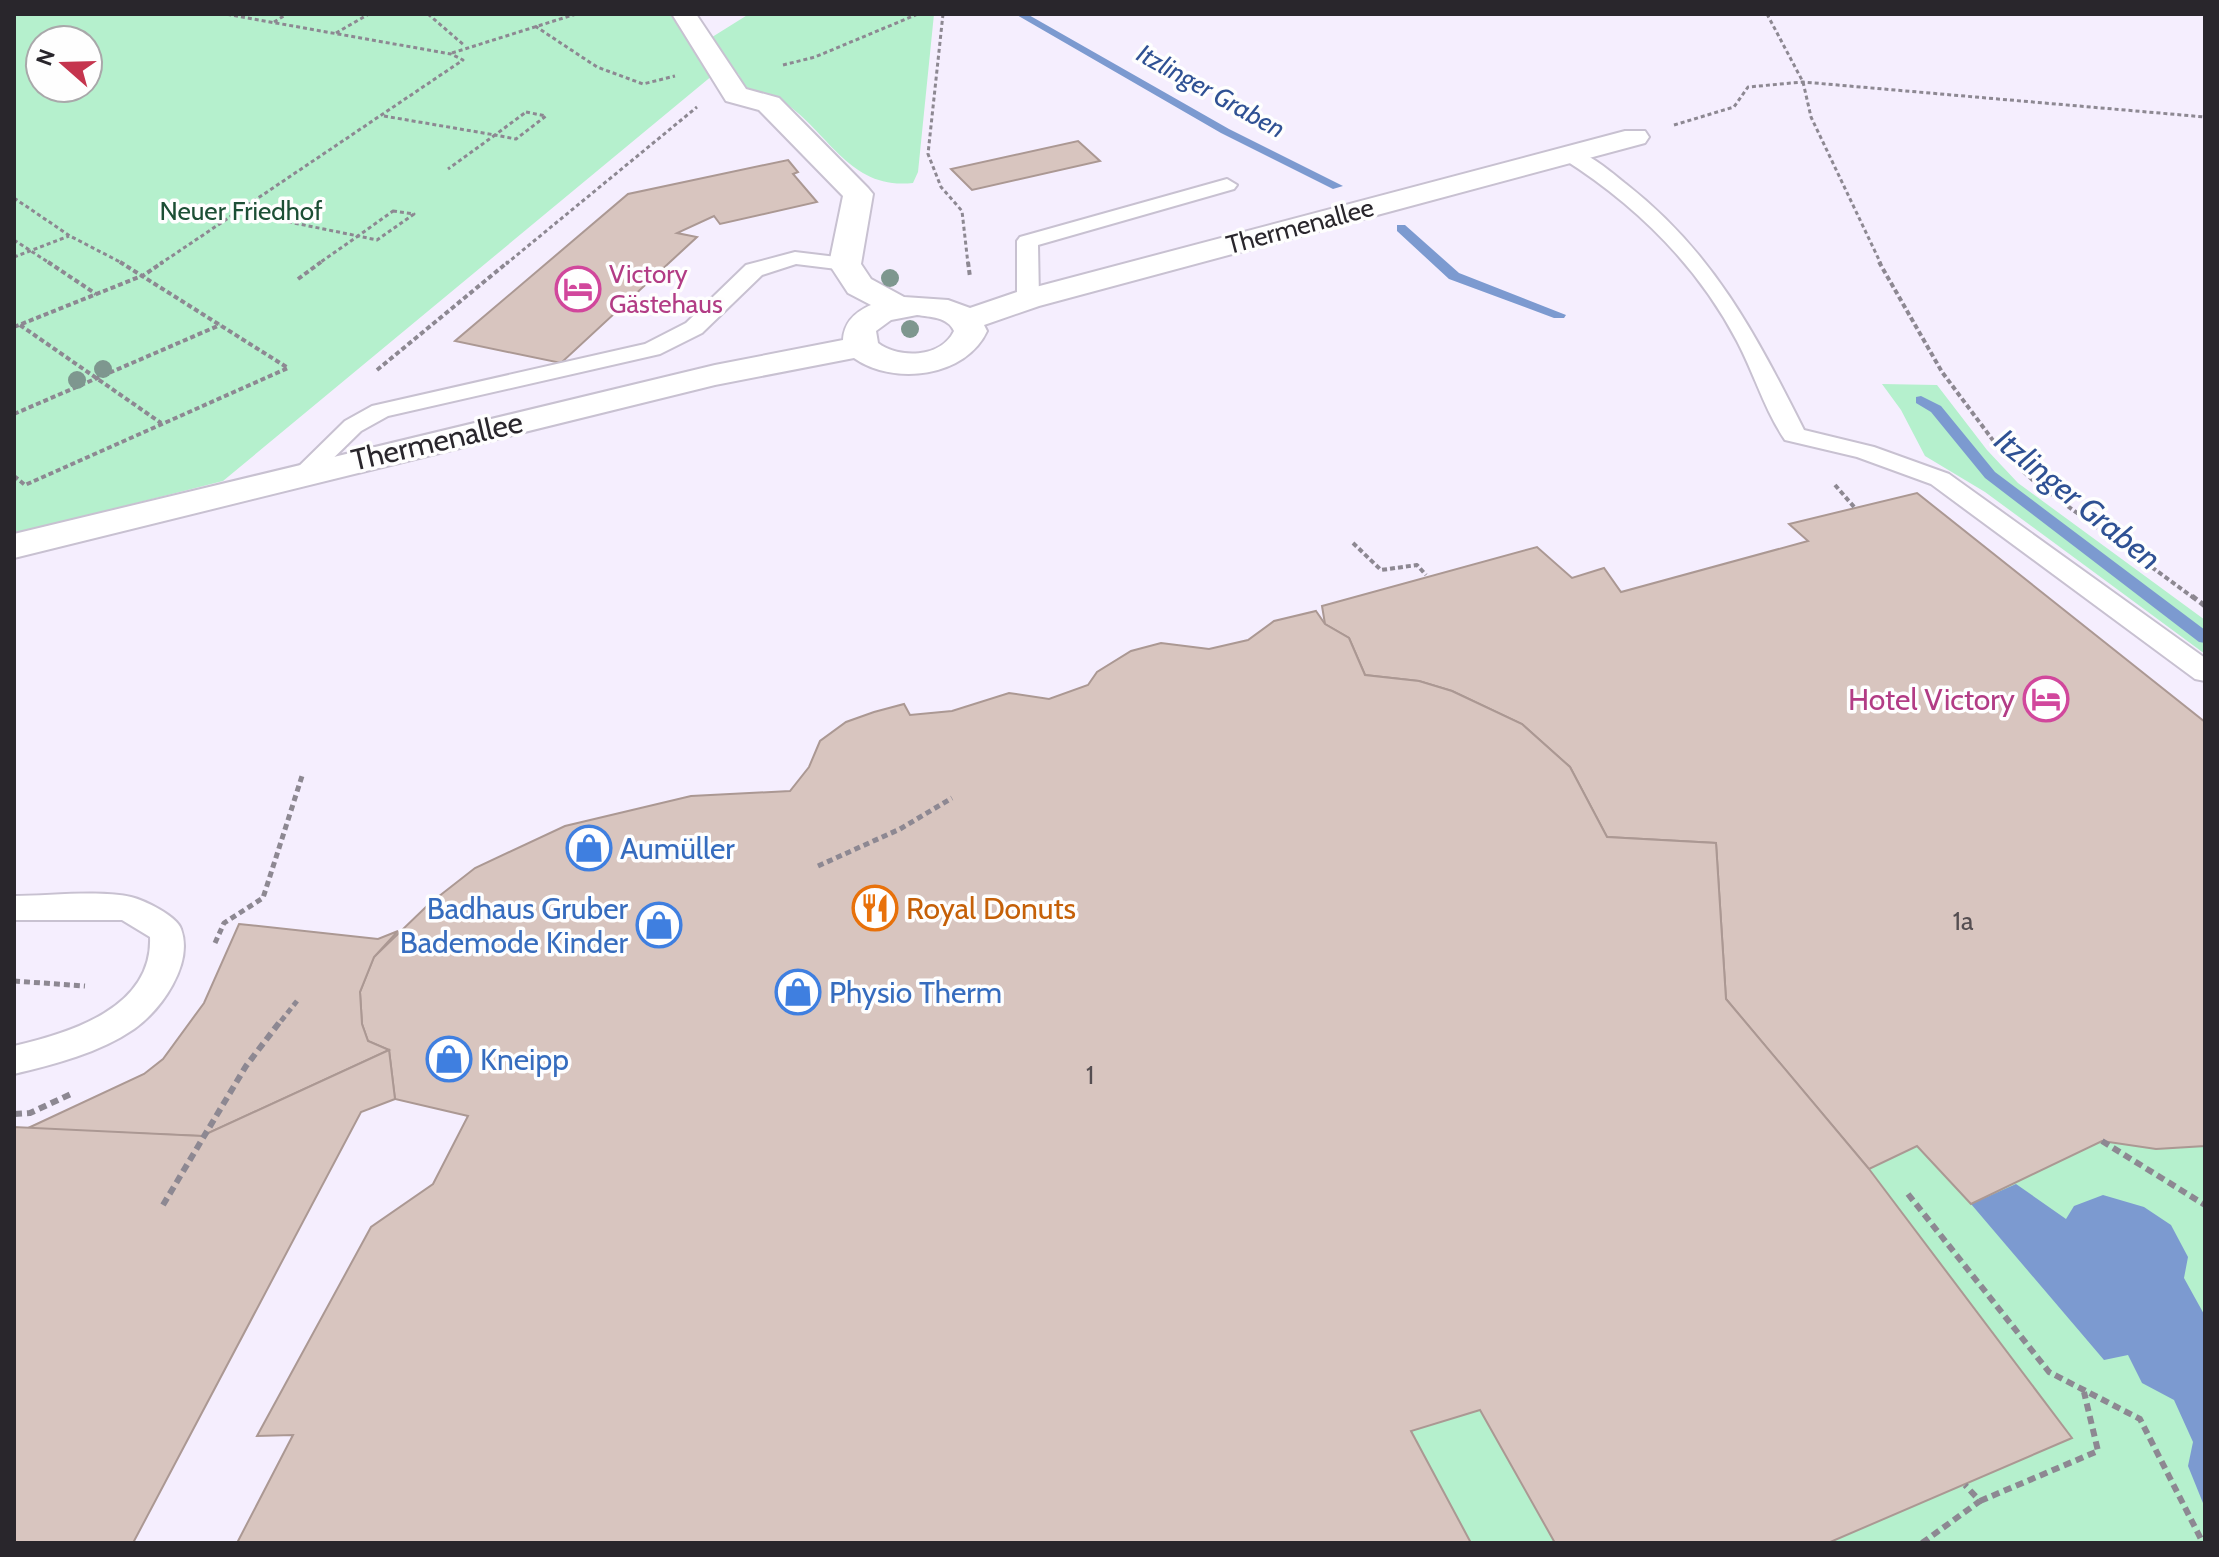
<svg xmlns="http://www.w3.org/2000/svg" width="2219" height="1557" font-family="Cabin,sans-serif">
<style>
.green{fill:#b5f0cd;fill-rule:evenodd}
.water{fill:#7c9ad0}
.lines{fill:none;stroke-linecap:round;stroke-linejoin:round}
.stream{fill:#7c9ad0;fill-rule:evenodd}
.building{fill:#d8c5bf;stroke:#ab9893;stroke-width:2}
.service-casing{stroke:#c8c1d1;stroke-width:4}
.minor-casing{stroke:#c8c1d1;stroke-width:4}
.path-far3{stroke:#8d8892;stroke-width:3;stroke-dasharray:4 3;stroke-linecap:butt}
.path-far2{stroke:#8d8892;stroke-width:4;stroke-dasharray:5 3;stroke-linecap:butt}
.path-far1{stroke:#8d8892;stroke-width:5;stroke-dasharray:6 4;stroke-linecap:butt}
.path{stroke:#8d8892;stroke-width:6;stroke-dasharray:8 5;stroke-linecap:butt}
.service{fill:#fff;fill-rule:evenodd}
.minor{fill:#fff;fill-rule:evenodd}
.tree{fill:#7e978f}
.labels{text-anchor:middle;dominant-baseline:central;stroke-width:7;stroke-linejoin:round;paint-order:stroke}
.far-water-label{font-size:26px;font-style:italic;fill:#2f5194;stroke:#fefefe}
.far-park-label{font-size:26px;fill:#1c4f35;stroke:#fefefe}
.far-street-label{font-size:26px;fill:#29262c;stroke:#fefefe}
.far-hotel-label{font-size:26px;fill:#b23c85;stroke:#fefefe;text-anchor:start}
.number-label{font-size:26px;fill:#554e51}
.street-label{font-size:30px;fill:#29262c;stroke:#fefefe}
.hotel-label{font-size:30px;fill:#b23c85;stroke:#fefefe;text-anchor:end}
.shop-label{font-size:30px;fill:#366cbe;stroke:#fefefe;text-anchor:start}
.food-label{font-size:30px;fill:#c56008;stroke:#fefefe;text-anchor:start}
.water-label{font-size:32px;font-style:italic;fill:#2f5194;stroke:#fefefe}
</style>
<rect width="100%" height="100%" fill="#f5eefe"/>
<g class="green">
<path d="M14,14h661l38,61 -490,406 -209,53zM40,40h48v48h-48z"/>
<path d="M749,14h185l-16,158 -5,11c-63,7 -83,-49 -128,-80 -9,-6 -26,-7 -37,-9l-9,-19 -30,-36z"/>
<path d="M1882,384l55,1 50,65 31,33 187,137v34l-220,-162 -60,-36 -24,-46z"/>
<path d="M2102,1141l54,8 49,-3v397h-377l244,-105 -203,-269 48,-23 54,58z"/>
<path d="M1478,1405l78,138h-85l-60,-112z"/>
</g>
<path class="water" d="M2016,1184l50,35 8,-13 29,-11 41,12 27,18 17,32 -4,21 21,38v192l-17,-42 5,-24 -19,-42 -32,-17 -14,-28 -24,5 -133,-156z"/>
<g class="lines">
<g class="stream">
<path d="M1015,14h12l202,115 114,57 -10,3 -112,-56z"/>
<path d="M1397,225h8l54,48 107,42 -2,3h-10l-105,-39 -52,-48z"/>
<path d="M1921,396l20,10 54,66 210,158v13l-6,-1 -214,-164 -54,-66 -15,-9v-6z"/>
</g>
</g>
<g class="building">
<path d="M1078,141l22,20 -128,29 -21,-21z"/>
<path d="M788,160l10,12 -5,2 24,28 -97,22 -6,-8 -37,17 20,4 -136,126 -106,-22 173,-147z"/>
<path d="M1917,493l288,229v424l-49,3 -54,-8 -131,63 -54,-58 -48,23 -143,-170 -10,-156 -109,-6 -37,-70 -48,-43 -70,-33 -33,-10 -54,-6 -16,-37 -24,-14 -3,-18 215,-59 35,31 32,-10 17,24 187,-51 -19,-17z"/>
<path d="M1316,611l9,13 24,14 16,37 54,6 33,10 70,33 48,43 37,70 109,6 10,156 143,170 203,269 -244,105h-273l-75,-133 -69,21 60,112h-1234l56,-108 -36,1 114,-209 62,-43 35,-68 -73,-17 -6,-49 -21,-9 -6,-17 -2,-32 14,-35 55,-53 46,-36 90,-42 126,-30 99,-5 19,-24 11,-26 26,-19 28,-10 30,-8 6,11 42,-4 57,-18 40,6 39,-14 9,-13 34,-21 30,-8 48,6 39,-9 26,-19z"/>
<path d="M239,924l139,15 20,-8 -24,26 -14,35 2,32 6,17 21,9 -187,86 -176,-7 118,-55 19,-15 41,-56z"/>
<path d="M389,1050l6,49 -34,13 -228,431h-119v-416l188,9z"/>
</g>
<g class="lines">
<g class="service-casing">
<g id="service">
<path d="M1569,148c20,5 41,23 57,36 87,68 129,149 178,246l70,17 75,27 256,184v23l-10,-2 -264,-195 -74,-27 -72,-17c-20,-29 -31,-67 -48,-99 -40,-76 -102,-137 -175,-183l-3,-4 3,-4z"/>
<path d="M1227,179l10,6 -3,4 -196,56 1,54 -11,7 -11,-7v-58l3,-4z"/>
<path d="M795,252l50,6 11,6 -11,6 -49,-6 -34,11 -60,58 -42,21 -272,62 -27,15 -48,47 -9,2 -12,-7 53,-52 27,-15 273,-62 41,-21 60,-58z"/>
<path d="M14,896c32,0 87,-6 117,1 13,3 46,19 50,32 13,35 -20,81 -47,100 -35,24 -79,35 -120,45v-28c56,-13 139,-38 136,-109l-28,-17h-108z"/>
</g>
</g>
<g class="minor-casing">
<path id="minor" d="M672,14h24l50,75 33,9 89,90 5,6 -12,70 10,15 33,18 44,3 22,8 47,-16 608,-161h20l4,6 -4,6 -606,163 -55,19 3,6c-21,46 -93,55 -133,27l-139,27 -701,173v-24l701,-169 128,-25c1,-18 12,-28 28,-35l-23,-12 -19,-29 14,-68 -84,-86 -33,-9zM917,315c13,2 31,2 37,16 -13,27 -55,28 -76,12l-2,-12 15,-11z"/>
</g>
<g class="path-far3">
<path d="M428,14l37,32"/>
<path d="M943,14l-15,140 13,33 21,24 6,53"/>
<path d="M1767,14l36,68 8,35 70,147"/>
<path d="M274,22l13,-8"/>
<path d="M535,26l62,41 46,17 32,-8"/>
<path d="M336,33l33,-19"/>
<path d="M452,53l124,-39"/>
<path d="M783,65l32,-8 103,-43"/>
<path d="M526,112l20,4 -30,23 -21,-4z"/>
<path d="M384,116l111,19 -47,34"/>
<path d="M1674,125l60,-18 14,-20 55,-5 402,35"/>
<path d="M14,198l56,38 54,28"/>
<path d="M393,211l21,3 -37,26 -19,-4z"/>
<path d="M240,212l118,24 -40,28"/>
<path d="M14,240l37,24"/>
<path d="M14,257l55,-21"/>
<path d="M160,264l303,-204 -12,-6 -226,-40"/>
<path d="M506,264l191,-157"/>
</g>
<g class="path-far2">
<path d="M48,262l48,32"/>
<path d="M968,262l2,15"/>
<path d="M1879,262l63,110 59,79 35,32 158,115"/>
<path d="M298,279l23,-17"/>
<path d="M20,325l141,98"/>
<path d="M14,327l130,-52 19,-13"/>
<path d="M377,370l131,-108"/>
<path d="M14,414l206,-89"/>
<path d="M14,476l11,9 263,-117 -168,-106"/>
<path d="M1835,485l20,23"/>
<path d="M1353,543l28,27 36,-5 9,10"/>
</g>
<g class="path-far1">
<path d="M2192,596l13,10"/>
<path d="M818,866l82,-37 52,-31"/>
<path d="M215,943l9,-20 39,-25 40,-125"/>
<path d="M14,981l71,5"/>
<path d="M281,1021l16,-20"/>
</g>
<g class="path">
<path d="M14,1114l16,-1 41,-19"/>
<path d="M2102,1141l103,64"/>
<path d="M1908,1194l141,178 91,47 63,124"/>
<path d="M163,1205l83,-139 36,-47"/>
<path d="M1980,1501l118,-50 -14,-59"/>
<path d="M1922,1543l58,-42 -15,-16"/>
</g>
<use href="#service" class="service"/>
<use href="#minor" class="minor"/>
</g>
<g class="tree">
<circle cx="890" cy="278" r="9"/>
<circle cx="910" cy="329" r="9"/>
<circle cx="103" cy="369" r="9"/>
<circle cx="77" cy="380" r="9"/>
</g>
<defs>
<g id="hotel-ring" transform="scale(2.3)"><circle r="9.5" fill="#fefefe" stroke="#d1479c" stroke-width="1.5"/><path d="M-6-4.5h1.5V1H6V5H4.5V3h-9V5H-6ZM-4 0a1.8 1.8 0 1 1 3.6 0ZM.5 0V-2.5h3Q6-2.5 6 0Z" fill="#d1479c"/></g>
<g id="shop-ring" transform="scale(2.3)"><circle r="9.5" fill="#fefefe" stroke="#3f7fe0" stroke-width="1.5"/><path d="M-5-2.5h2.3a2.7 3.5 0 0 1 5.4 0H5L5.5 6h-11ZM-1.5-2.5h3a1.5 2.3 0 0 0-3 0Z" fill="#3f7fe0"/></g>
<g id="restaurant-ring" transform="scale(2.3)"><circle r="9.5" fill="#fefefe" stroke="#e8710a" stroke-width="1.5"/><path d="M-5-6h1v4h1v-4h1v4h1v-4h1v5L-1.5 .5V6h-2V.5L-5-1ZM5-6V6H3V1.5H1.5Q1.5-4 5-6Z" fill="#e8710a"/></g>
</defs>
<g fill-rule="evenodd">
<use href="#hotel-ring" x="578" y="289"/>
<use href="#hotel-ring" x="2046" y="699"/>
<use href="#shop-ring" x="589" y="848"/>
<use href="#restaurant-ring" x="875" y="908"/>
<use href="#shop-ring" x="659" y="925"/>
<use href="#shop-ring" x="798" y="992"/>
<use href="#shop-ring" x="449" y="1059"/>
</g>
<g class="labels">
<g class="far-water-label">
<text transform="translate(1211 91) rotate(29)">Itzlinger Graben</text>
</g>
<g class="far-park-label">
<text x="241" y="211">Neuer Friedhof</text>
</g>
<g class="far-street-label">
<text transform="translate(1300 226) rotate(-15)">Thermenallee</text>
</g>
<g class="far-hotel-label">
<text x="609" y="274">Victory<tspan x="609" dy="30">Gästehaus</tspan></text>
</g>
<g class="number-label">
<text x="1963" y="921">1a</text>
<text x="1090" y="1075">1</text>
</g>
<g class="street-label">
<text transform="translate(437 441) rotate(-13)">Thermenallee</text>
</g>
<g class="hotel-label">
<text x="2015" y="699">Hotel Victory</text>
</g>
<g class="shop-label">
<text x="620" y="848">Aumüller</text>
<text x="628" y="908" text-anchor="end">Badhaus Gruber<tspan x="628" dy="34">Bademode Kinder</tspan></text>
<text x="829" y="992">Physio Therm</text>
<text x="480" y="1059">Kneipp</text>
</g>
<g class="food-label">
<text x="906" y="908">Royal Donuts</text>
</g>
<g class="water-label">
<text transform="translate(2078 499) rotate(39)">Itzlinger Graben</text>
</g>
</g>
<rect width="2219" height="1557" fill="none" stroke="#29262c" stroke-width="32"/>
<g transform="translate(64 64) rotate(290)"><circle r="38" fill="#fefefe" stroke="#a9a8aa" stroke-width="2"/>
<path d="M0-6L14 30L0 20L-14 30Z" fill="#c5354e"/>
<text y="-12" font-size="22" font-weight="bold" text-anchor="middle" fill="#29262c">N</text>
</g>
</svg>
